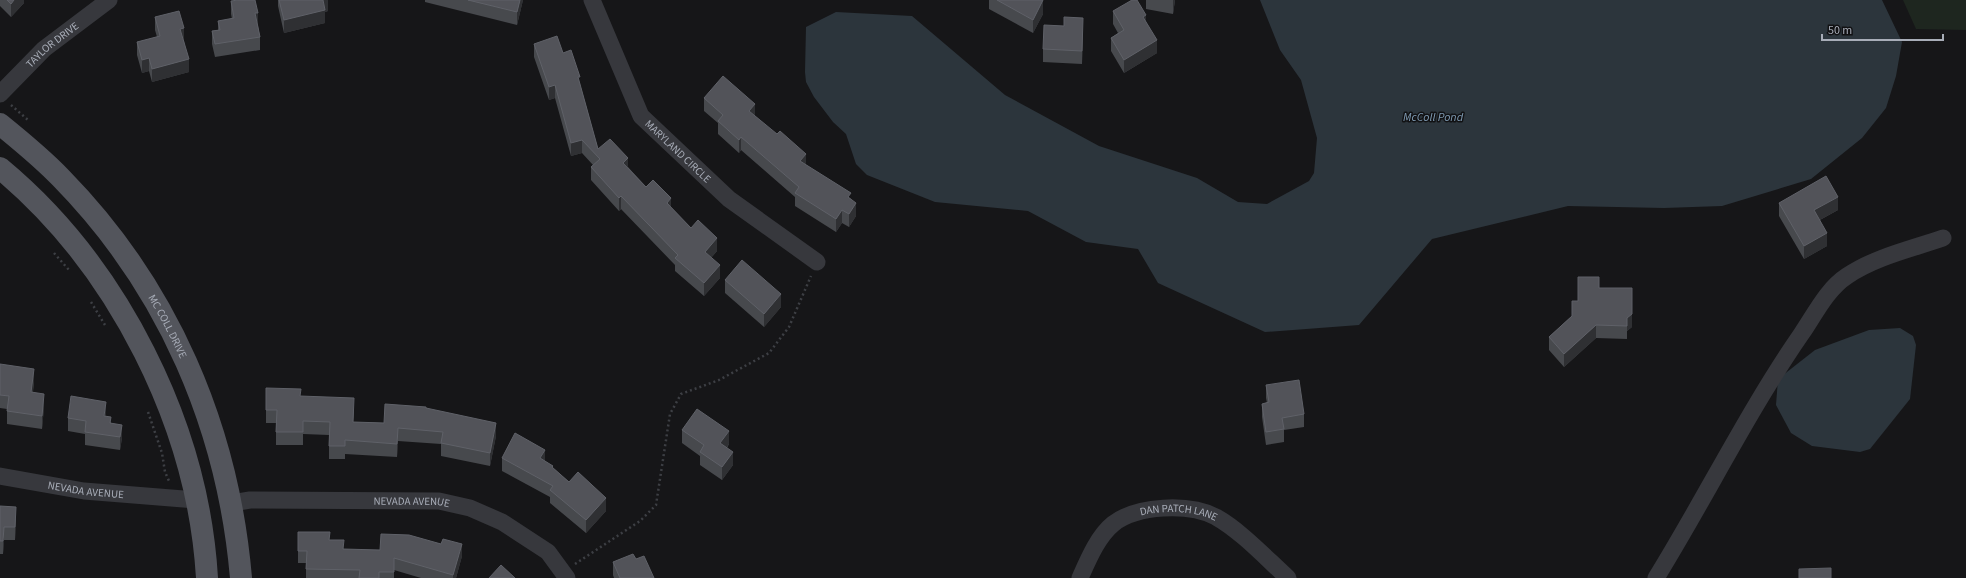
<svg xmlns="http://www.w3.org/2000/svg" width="1966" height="578" font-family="'Source Sans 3',sans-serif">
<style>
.green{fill:#1e261f}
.water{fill:#2c353c}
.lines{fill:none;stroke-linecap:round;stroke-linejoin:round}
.path{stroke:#3d3f44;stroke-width:2.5;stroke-dasharray:2 3;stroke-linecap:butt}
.minor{stroke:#37383d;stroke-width:17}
.major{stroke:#53555c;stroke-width:22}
.wall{fill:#47494d}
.shaded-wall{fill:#2f3033}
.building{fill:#525359;stroke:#5f6168}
.labels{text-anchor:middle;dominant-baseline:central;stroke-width:3;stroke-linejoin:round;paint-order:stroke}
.street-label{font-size:11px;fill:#a8adb8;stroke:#111113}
.water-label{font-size:12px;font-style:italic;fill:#7f9bb3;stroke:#111113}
</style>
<rect width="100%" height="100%" fill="#161618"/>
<path class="green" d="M1903,0h63v30l-50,-1z"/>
<g class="water">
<path d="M1260,0h622l20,42 -6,34 -10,32 -24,30 -51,41 -89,27 -58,2 -96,-2 -136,33 -73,86 -94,7 -107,-49 -20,-34 -52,-7 -58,-31 -93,-9 -68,-27 -11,-11 -10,-30 -13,-12 -19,-25 -8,-15 -1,-10 1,-45 30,-15 76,4 93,79 94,51 98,32 41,24 29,2 42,-23 5,-8 3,-35 -16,-58 -21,-30z"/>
<path d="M1900,328l13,8 3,9 -6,54 -40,50 -10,3 -48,-6 -21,-13 -15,-28 2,-26 37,-29 54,-20z"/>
</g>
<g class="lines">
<g class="path">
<path d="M11,105l17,15"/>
<path d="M54,253l15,17"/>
<path d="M91,302l14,23"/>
<path d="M148,412l14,41 3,19 4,9"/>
<path d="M575,564l65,-43 16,-16 14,-91 11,-20 38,-14 50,-27 20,-26 22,-51"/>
</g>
<g class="minor">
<path id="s1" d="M592,0l49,116 88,83 88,63"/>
<path id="s2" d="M0,94l44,-45 65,-49"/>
<path id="s3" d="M0,476l84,15 112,9"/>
<path id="s4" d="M232,503l18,-3 189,1 31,7 32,14 46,30 19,26"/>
<path id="s5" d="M1080,578c8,-18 18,-42 33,-54 24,-19 76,-21 103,-7 25,14 51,42 72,61"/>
<path d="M1656,578c50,-81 92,-167 146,-245 13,-19 25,-44 45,-57 28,-19 64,-27 96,-38"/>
</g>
<g class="major">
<path id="s6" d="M0,124c21,17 42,34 61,54 107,109 167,249 180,400"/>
<path d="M0,168c118,98 198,257 207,410"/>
</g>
</g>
<g class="wall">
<path d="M0,0h24v3l-13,14 -11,-11z"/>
<path d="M278,0h50v11l-3,1v11l-41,10 -6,-27z"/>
<path d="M425,0h98l-6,25 -92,-23z"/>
<path d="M989,0h54v14l-10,19 -44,-24z"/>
<path d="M1146,0h29l-2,14 -27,-5z"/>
<path d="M231,1l27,25 2,11v13l-45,7 -3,-13v-13l6,-1v-9l14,-2 -1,-5z"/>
<path d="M1113,11l33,11 11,31 -33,20 -13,-22v-13l7,-5 -5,-9z"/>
<path d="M155,17l29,24 5,31 -37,10 -3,-11 -7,2 -5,-18v-13l20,-5 -2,-7z"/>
<path d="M1083,31l-1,33 -39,-2v-13z"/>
<path d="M534,44l29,9 17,31 18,65 30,18 18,20 25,21 20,20 26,23 -6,7 9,20 -16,18 -29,-25v-6l-54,-56 -2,2 -28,-31v-13l2,-2 -11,-12 -11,3 -16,-58 -6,2 -15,-43z"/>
<path d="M704,98l51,18 51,49 45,34 5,17 -7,11 -7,-4 -6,9 -41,-26v-9l-54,-47 -2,3 -21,-19v-11l-14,-12z"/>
<path d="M1779,203l59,7 -18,10 7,26 -23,13 -25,-43z"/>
<path d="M725,280l56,27 -17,20 -39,-34z"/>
<path d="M1599,288l33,39 -5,4v8l-31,-1 -32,29 -15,-17v-13l23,-21 6,-15z"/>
<path d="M0,364l34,18 -1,10 11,15 -2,22 -35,-5v-15l-7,-1z"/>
<path d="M1266,385l38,29v13l-20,3v12l-18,3 -4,-28v-13l5,-1 -1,-5z"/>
<path d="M266,388l35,8 53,15 -1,11 31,1 42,-15 70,28 -6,30 -49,-10v-12l-43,-3 -1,16 -52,-3v5h-16v-24l-26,-1v11h-27v-22h-10z"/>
<path d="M106,416l16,22 -2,12 -35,-5v-11l-17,-3v-13z"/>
<path d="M682,430l47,14 -2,4 6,17 -11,15 -22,-15v-9l-18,-13z"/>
<path d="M502,458l43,3 24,21 37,29 -20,22 -36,-30v-6l-48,-26z"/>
<path d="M0,506l16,14 -1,20h-11l-1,14h-3z"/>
<path d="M298,532l32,8 14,9 118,7 -6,22h-35l-27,-8v8h-88v-15h-8z"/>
<path d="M636,559l18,19h-40l-1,-3v-13z"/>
</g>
<g class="shaded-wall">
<path d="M14,0h10v3l-13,14v-13z"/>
<path d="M322,0h6v11l-3,1v11l-41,10v-13z"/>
<path d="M520,0h3l-6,25v-13z"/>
<path d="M1043,0v14l-10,19v-13z"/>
<path d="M1173,0h2l-2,14z"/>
<path d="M255,13h3v13z"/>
<path d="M1146,15v13l-3,-11z"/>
<path d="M1083,18v13l-1,33v-13z"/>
<path d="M184,28v13l-4,-12z"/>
<path d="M1157,40v13l-33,20v-13z"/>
<path d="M149,58v13l-7,2v-13z"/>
<path d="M189,59v13l-37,10v-13z"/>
<path d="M555,85v13l-6,2v-13z"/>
<path d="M755,104v13l-6,-6z"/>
<path d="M741,137v13l-2,3v-13z"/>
<path d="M582,140v13l-11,3v-13z"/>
<path d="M806,154v13l-6,-6z"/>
<path d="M628,158v13l-5,-8z"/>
<path d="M621,196v13l-2,2v-13z"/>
<path d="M1838,197v13l-24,13v-13z"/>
<path d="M671,198v13l-4,-8z"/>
<path d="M856,203v13l-7,11v-13z"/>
<path d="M842,210v13l-6,9v-13z"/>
<path d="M1827,233v13l-23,13v-13z"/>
<path d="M717,238v13l-12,14v-13z"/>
<path d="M720,265v13l-16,18v-13z"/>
<path d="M1632,288v39l-5,4v-13z"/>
<path d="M781,294v13l-17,20v-13z"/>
<path d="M1596,325v13l-32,29v-13z"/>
<path d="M34,369v13l-3,23v-13z"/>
<path d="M44,394v13l-2,22v-13z"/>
<path d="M106,402v13l-2,14v-13z"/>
<path d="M496,423v13l-6,30v-13z"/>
<path d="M122,425v13l-2,12v-13z"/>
<path d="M398,428v13l-1,16v-13z"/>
<path d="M729,431v13l-9,12v-13z"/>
<path d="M545,450v13l-5,-5z"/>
<path d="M733,452v13l-11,15v-13z"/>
<path d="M606,498v13l-20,22v-13z"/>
<path d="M16,507v13l-1,20v-13z"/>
<path d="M4,527v13l-1,14v-13z"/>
<path d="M462,544v12l-6,22h-3v-3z"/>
</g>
<g class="building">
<path d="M7,0h7l-3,4z"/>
<path d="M238,0h17l3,13h-3l5,24 -45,7 -3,-13 8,-1 -2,-9 16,-3 -3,-17z"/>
<path d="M279,0h44l2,10 -41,10z"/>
<path d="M468,0h52l-3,12z"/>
<path d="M997,0h46l-10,20z"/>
<path d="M1132,0h5l9,15 -3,2 14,23 -33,20 -13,-22 13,-8 -11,-19z"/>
<path d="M179,11l5,17 -4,1 9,30 -37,10 -3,-11 -7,2 -5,-18 23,-6 -5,-19z"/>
<path d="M1064,17l19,1 -1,33 -39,-2 1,-24 20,1z"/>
<path d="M557,36l6,17 8,-3 9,27h-2l20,72 12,-10 18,19 -5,5 23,24 7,-7 18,18 -4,5 24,25 7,-8 19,18 -12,14 15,13 -16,18 -29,-25 3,-3 -57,-59 -2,2 -28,-31 9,-8 -18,-19 -11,3 -16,-58 -6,2 -15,-43z"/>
<path d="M723,76l32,28 -6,7 28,23 3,-3 26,23 -6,7 51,32 -3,4 8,6 -7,11 -7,-4 -6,9 -41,-26 4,-6 -58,-50 -2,3 -21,-19 5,-6 -19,-17z"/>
<path d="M1826,176l12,21 -24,13 13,23 -23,13 -25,-43z"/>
<path d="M742,260l39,34 -17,20 -39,-34z"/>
<path d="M1578,277h21v11h33v26l-5,4v8l-31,-1 -32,29 -15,-17 23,-21v-15h6z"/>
<path d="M0,364l34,5 -3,23 13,2 -2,22 -35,-5 2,-15 -9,-1z"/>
<path d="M1299,380l5,34 -22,4 2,11 -18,3 -4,-28 7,-2 -3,-17z"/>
<path d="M266,388l35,1 -1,7 54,2 -1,24 31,1 1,-19 41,3v1l70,15 -6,30 -49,-10 2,-11 -45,-4 -1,16 -52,-4v6h-16l1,-24 -27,-1v11h-27l1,-22h-11z"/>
<path d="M71,396l35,6 -2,14 7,1 -1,6 12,2 -2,12 -35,-5 1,-11 -18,-3z"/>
<path d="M697,409l32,22 -9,12 13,9 -11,15 -22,-15 4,-7 -22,-15z"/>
<path d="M515,433l30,17 -5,8 13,8 -1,1 17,15 9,-10 28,26 -20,22 -36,-30 3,-4 -51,-28z"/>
<path d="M0,506l16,1 -1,20h-11l-1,14h-3z"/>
<path d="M298,532h32l-1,8h15l-1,9 37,1 1,-16 28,1 32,9 2,-5 19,5 -9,31 -59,-17v14h-15v6h-20l1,-8 -54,-1 1,-18h-9z"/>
<path d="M633,554l3,5 8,-3 10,22h-34l-7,-16z"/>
<path d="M501,565l14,13h-26z"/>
<path d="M1831,568v10h-32v-9z"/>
</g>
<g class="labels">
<g class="street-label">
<text stroke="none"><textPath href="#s2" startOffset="72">TAYLOR DRIVE</textPath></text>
<text stroke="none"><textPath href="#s1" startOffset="177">MARYLAND CIRCLE</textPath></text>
<text stroke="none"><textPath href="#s6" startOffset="265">MC COLL DRIVE</textPath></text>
<text stroke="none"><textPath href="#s3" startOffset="87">NEVADA AVENUE</textPath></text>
<text stroke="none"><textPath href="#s4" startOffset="180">NEVADA AVENUE</textPath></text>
<text stroke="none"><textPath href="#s5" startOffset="133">DAN PATCH LANE</textPath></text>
</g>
<g class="water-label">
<text x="1433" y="117">McColl Pond</text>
</g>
</g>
<path d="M1822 34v6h121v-6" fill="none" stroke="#a8adb8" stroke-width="2"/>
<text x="1828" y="34" font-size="12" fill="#a8adb8" stroke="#111113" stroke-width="3" paint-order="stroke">50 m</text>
</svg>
